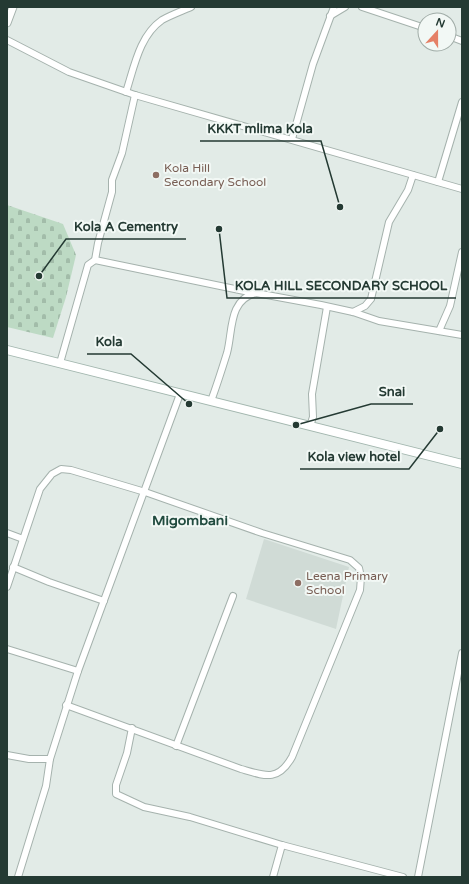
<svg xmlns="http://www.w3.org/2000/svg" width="469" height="884" font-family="'Varela Round',sans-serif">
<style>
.built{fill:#d0dbd6}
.cemetery{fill:url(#cemetery-stones)}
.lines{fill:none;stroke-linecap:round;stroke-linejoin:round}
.minor-casing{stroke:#a5b2ad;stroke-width:8}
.tertiary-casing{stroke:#a5b2ad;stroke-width:9}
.secondary-casing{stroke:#a2b6ae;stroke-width:10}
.minor{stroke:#fff;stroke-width:6}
.tertiary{stroke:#fff;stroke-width:7}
.secondary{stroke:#fff;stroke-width:8}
.education-dot{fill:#8d6e63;stroke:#f2f8f5;stroke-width:1.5}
.labels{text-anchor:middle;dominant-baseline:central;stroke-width:4;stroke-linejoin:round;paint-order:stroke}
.education-label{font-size:12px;fill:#785e54;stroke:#f2f8f5;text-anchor:start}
.quarter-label{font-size:14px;font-weight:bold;fill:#214b3f;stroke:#f2f8f5}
.leader{fill:none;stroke:#243a33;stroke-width:1.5}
.callout-dot{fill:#243a33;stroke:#f2f8f5;stroke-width:1.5}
.callout-label{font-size:13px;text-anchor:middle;font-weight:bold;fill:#243a33;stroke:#f2f8f5;stroke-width:4;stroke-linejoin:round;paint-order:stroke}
</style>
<defs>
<pattern id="cemetery-stones" width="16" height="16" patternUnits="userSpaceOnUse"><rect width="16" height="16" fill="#bddac4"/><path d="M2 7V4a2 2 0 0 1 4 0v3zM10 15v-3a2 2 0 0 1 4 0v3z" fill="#a2bca9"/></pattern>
</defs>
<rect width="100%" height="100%" fill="#e2ebe7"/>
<path class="built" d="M264,539l85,28 -13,62 -90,-30z"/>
<path class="cemetery" d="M7,205l56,19 13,31 -10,42 -13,41 -46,-11z"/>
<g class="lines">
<g class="minor-casing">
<g id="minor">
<path d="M362,7l63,21"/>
<path d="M330,16l15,-9"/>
<path d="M449,36l13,5"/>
<path d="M7,40l62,32 66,23 327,94"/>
<path d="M126,92c8,-24 13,-56 36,-72 9,-5 20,-9 29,-13"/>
<path d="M292,139l21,-75 21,-57"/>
<path d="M438,182l24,-80"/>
<path d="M95,260l159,33"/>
<path d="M353,312l12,-6 6,-7 18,-77 19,-32 5,-15"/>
<path d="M439,331l11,-25 12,-54"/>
<path d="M60,363l28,-98 7,-5 3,-17 14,-51v-12l10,-27 13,-58"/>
<path d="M211,401c6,-16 11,-32 16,-48 6,-22 1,-53 29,-60l65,12 32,7 26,9 83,14"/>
<path d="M310,426l3,-9 -1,-23 15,-87"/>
<path d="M7,533l16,6"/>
<path d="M13,567l36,15 55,19"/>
<path d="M7,587l33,-98 12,-15 9,-5 10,1 74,22 117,41 88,27 9,8 2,9 -1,13 -68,167c-14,25 -27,19 -51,12l-175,-64"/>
<path d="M7,649l71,22"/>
<path d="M132,728l-5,25 -11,32v9l28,13 46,10 92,28 121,32"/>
<path d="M176,746l57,-150"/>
<path d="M7,755l22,4h21l28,-88 102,-277"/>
<path d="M18,877l28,-91 4,-27"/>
<path d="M273,877l9,-32"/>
<path d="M418,877l44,-224"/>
</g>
</g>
<g class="tertiary-casing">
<path id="tertiary" d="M7,23l6,-16"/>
</g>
<g class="secondary-casing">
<path id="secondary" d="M7,350l455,114"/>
</g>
<use href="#minor" class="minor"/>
<use href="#tertiary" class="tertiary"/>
<use href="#secondary" class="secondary"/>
</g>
<g class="education-dot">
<circle cx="156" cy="175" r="4"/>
<circle cx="298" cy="583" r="4"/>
</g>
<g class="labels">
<g class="education-label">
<text x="164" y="168">Kola Hill<tspan x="164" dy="14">Secondary School</tspan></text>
<text x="306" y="576">Leena Primary<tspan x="306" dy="14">School</tspan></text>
</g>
<g class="quarter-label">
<text x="190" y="520">Migombani</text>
</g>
</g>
<path class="leader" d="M340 207L321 141H200M39 276L66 239H186M219 229L227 298H456M189 404L131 354H87M296 425L371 404H413M440 429L409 469H300"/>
<g class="callout-dot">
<circle cx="340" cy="207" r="4"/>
<circle cx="39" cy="276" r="4"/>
<circle cx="219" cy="229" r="4"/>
<circle cx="189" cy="404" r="4"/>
<circle cx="296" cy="425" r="4"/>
<circle cx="440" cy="429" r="4"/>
</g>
<g class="callout-label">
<text x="260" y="133">KKKT mlima Kola</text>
<text x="126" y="231">Kola A Cementry</text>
<text x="341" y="290">KOLA HILL SECONDARY SCHOOL</text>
<text x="109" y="346">Kola</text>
<text x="392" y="396">Snai</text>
<text x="354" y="461">Kola view hotel</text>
</g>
<rect width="469" height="884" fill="none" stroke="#243a33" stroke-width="16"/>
<g transform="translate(437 32) rotate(21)"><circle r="19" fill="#f2f8f5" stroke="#a0aca7"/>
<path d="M0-3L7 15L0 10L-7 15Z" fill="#e58066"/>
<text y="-6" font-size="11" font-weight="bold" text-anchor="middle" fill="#243a33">N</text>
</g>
</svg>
